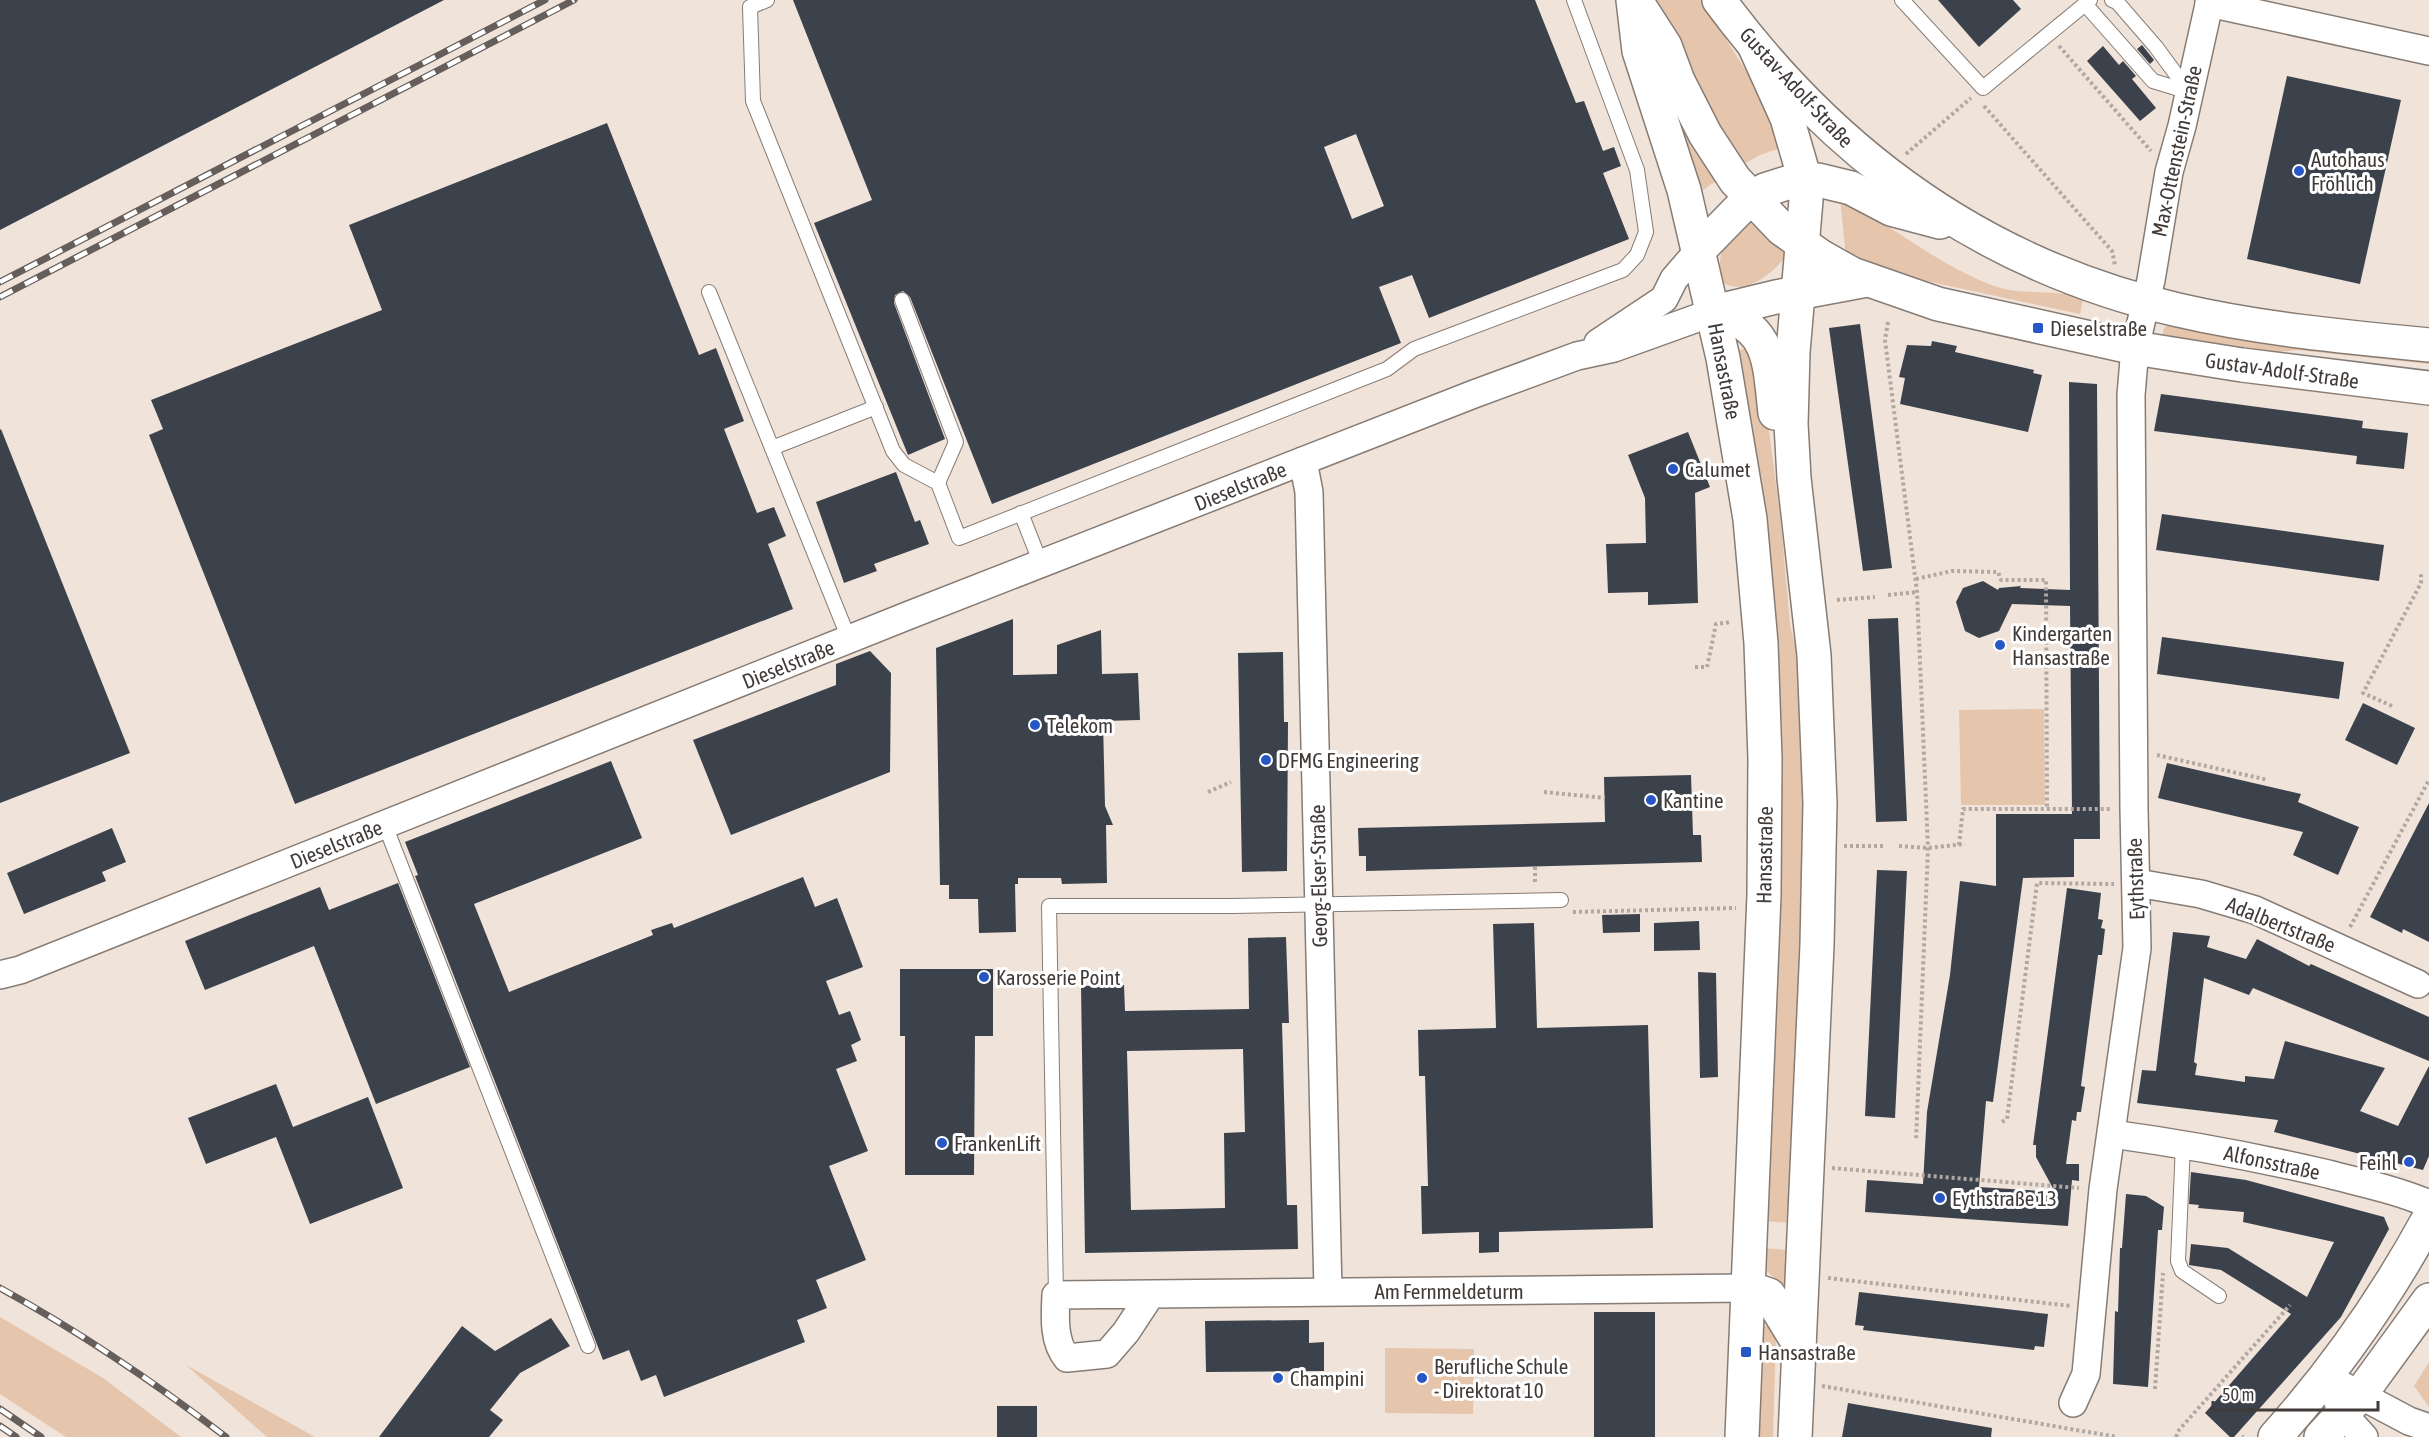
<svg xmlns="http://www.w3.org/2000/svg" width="2429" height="1437" font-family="'Asap Condensed',sans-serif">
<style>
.green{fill:#e6c5ad}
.building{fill:#3c424c;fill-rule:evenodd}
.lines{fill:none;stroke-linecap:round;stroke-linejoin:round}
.lane-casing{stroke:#877c74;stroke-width:16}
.street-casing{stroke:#877c74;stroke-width:30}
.primary-casing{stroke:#877c74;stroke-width:36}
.path{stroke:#b2a8a1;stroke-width:4;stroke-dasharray:3 3;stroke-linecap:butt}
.lane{stroke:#fff;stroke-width:14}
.street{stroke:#fff;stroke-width:27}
.primary{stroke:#fff;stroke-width:33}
.rail-casing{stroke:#655e5a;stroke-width:7}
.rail{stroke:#fff;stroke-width:4.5;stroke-dasharray:14;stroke-linecap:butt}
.poi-dot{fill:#2757c5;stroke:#fff;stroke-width:2}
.labels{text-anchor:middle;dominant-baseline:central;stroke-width:6;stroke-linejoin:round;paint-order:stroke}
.street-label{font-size:21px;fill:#403b38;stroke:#fff}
.poi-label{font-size:21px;fill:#403b38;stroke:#fff;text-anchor:start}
</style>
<rect width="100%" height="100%" fill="#f0e3da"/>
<g class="green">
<path d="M1656,0h45l59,93 21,55 -21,7 -21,12z"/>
<path d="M1676,118l40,63 -20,14z"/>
<path d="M1840,198c54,28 100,69 157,89 28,9 58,1 86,12l-3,15 -191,-41 -43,-16z"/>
<path d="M1748,219l41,33c-13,19 -43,46 -67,30 -7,-33 4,-41 26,-63z"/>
<path d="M2168,324l261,34v6l-132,-14 -46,5 -89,-18 2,-9z"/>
<path d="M1753,345l11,46 17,132 9,102 9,35 7,129 -14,434 -28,-2 11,-333 -42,-535z"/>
<path d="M2044,709l1,96h-84l-2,-95z"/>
<path d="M1761,1248l29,2 -2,62 -6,-26 -21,-21z"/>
<path d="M0,1317l103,61 78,59h-115l-66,-43z"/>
<path d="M1758,1326h16l2,8 -3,103h-20z"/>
<path d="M1385,1348l89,1 -1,65 -88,-1z"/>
<path d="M2429,1362v45l-15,-21z"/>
<path d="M186,1365l129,72h-48z"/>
</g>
<g class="building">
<path d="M0,0h444l-444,230z"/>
<path d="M793,0h742l41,103 8,-2 19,50 11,-4 7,19 -18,7 26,66 -200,79 -17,-43 -33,12 22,56 -409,161 -82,-207 -7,-6 -8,4 -1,8 51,136 -37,16 -94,-232 58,-23zM1356,134l28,72 -32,13 -28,-72z"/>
<path d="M1938,0h75l8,9 -42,38z"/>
<path d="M2142,45l12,15 -4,4 -13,-15z"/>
<path d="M2103,46l16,19 4,-4 13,15 -4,3 24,29 -16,13 -53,-60z"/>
<path d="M2287,76l114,24 -41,184 -113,-25z"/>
<path d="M607,123l92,232 17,-7 28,73 -20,8 33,84 17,-6 12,29 -18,8 25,65 -498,195 -146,-369 14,-6 -12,-29 231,-90 -33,-85z"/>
<path d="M1860,324l32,244 -29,3 -34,-243z"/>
<path d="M1932,341l25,5 -2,6 79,18 -1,3 9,2 -14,57 -128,-28 5,-26 -6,-1 8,-32 24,1z"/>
<path d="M2069,382l28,2 3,455h-26v38l-51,1 -30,224 -7,-1 -7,86 76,5 -19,-35v-12h-3l34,-257 34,5 -3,26 5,1 -2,8 4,1 -3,26h-4l-17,131 4,1 -4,25h-4l-1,9 -4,-1 -6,44h13v17l-7,-1 -4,46 -203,-14 2,-32 56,4 4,-72 23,-137 10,-94 36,5v-72h76l-2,-208 -58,-2 -13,27 -20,7 -14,-7 -9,-29 7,-14 20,-7 15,9 1,-2 22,-2 -1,2 50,2z"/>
<path d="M2161,394l202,27 -1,7 46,5 -4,36 -48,-5 1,-8 -203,-25z"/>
<path d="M1,429l129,324 -130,50v-373z"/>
<path d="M1688,432l22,55 -15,6 3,110 -50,2v-13l-40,1 -2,-49 40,-1 -1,-45 -17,-43z"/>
<path d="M896,472l19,50 5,-2 9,24 -55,20 3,7 -33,12 -28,-81z"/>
<path d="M2162,514l222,31 -5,36 -223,-31z"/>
<path d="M1898,618l9,203 -31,1 -8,-203z"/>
<path d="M1013,619v56l44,-1v-29l44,-15 1,44 36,-1 2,47 -37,1 2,85 8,19h-7l1,58 -45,1 -1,-6h-43v6h-3l1,48 -37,1 -1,-34h-29v-14h-9l-4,-237z"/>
<path d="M2162,637l182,25 -5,37 -182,-25z"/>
<path d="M870,651l21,22 -1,99 -159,63 -38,-95 143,-55v-21z"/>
<path d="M1283,652l1,70h4l-1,149 -45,1 -4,-219z"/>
<path d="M2363,703l52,25 -18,37 -52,-25z"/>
<path d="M611,761l31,77 -168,66 35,88 144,-57 -2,-5 21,-7 2,5 129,-51 12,30 22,-9 26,69 -37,14 13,34 11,-4 11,29 -10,5 6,16 -21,8 32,82 -39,15 37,94 -50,20 11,28 -30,12 8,22 -141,55 -8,-22 -15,6 -12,-31 -26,10 -188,-484 3,-1 -13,-33z"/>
<path d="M2167,763l134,31 -3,8 61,25 -21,48 -45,-20 10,-23 -145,-34z"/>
<path d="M1691,775l2,60h8l1,27 -336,9v-15h-7l-1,-28 247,-6 -1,-45z"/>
<path d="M2429,803v139l-26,-13 -1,4 -32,-16z"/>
<path d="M112,828l14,34 -24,10 4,9 -82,33 -17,-41z"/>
<path d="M1877,870l30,1 -12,247 -30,-2z"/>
<path d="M398,883l72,184 -94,37 -62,-158 -109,44 -20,-49 135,-54 9,23z"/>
<path d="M1640,914v18l-37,1 -1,-18z"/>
<path d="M1699,921l1,29 -46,1v-28z"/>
<path d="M1534,923l3,105 111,-3 5,203 -154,4v20l-20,1v-21l-57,2 -1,-48h7l-3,-110h-6l-1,-46 78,-2 -3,-104z"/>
<path d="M2173,932l37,4 -3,11 39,12 11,-20 52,27 2,-2 118,53v44l-176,-73 -4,7 -45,-17 -10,84 3,2 -2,11 50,7v-6l29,3 11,-38 100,27 -25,43 38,15 31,-60v90l-6,14 -149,-38 4,-12 -141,-17 5,-33 14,1z"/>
<path d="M1286,937l3,86h-7l5,182h10l1,44 -213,4 -4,-267 43,-1 1,26 124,-2 -1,-71zM1243,1049l2,83 -21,1 1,75 -94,2 -4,-159z"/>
<path d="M900,969h93v67h-18l-1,139h-69v-139h-5z"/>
<path d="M1698,972l18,1 2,104 -18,1z"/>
<path d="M276,1084l17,43 75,-30 35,91 -93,36 -34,-87 -70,27 -18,-46z"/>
<path d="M2191,1172l55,8 138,37 5,12 -48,88 -107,120h-4l-25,-24 86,-99 -70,-44 -32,-5 2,-21 37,4 79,49 27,-55 -91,-20 1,-10 -46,-4 1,-3 -10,-1z"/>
<path d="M2126,1194l20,2 18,11 -2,23h-4l-10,157 -35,-3 2,-73 3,1 2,-64h2z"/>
<path d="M1859,1292l189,22 -4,33 -9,-1 -1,4 -171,-20 1,-4 -9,-1z"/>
<rect x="1594" y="1312" width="61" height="125"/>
<path d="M551,1318l19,28 -50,27 -30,37 13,10 -14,17h-110l83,-111 33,25z"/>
<path d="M1309,1320v23l15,-1v29l-118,1 -1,-51z"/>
<path d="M1848,1403l144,25 -1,9h-149z"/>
<rect x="997" y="1406" width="40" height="31"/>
</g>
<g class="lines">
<g class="lane-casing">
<g id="lane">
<path d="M767,0l-17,7 3,94 140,350 11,14 34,18 21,55 428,-169 27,-20 209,-79 14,-15 9,-23 -9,-62 -63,-170"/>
<path d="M1902,0l81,88 107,-88"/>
<path d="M2112,0l5,2 39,45 33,45"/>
<path d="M2085,4l68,77 36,11"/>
<path d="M709,292l140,347"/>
<path d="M902,300l54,142 -18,41"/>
<path d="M772,448l104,-41"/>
<path d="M1021,513l20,51"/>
<path d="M385,825l203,521"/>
<path d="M2183,1144l-5,117 4,10 37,25"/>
<path d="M1056,1295l-7,-389h184l328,-6"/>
</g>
</g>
<g class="street-casing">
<g id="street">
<path d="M2209,3l220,48"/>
<path d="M1598,343l66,-44 10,-20 25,-29"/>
<path d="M1303,461l6,31 19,799"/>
<path d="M2137,883l64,11 54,16 163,74"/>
<path d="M0,975l20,-5 892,-356 562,-220 103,-38 37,-8 100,-36"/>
<path d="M2112,1134c73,10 144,23 216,40 34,9 69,16 101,30"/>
<path d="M1151,1294l-95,1c-1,20 -3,47 11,63l40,-4 19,-22 25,-38 597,-6"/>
<path d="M2328,1378l81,43 20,7"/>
<path d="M2335,1395l8,19 21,23"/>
<path d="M2073,1403l13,-29 17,-185 34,-241 -3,-139 -3,-414 4,-47 16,-68 18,-108 13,-46 28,-126"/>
</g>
</g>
<g class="primary-casing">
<g id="primary">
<path d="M1633,0l6,51 45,139 39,168 27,161 11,124 4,116 -1,136 -22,542"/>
<path d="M1719,0c116,157 267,266 459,310 82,19 167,27 251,35"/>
<path d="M1638,4l27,42 13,35 27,53 30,46 47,49 38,27 32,18 86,30 197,44 107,17 187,23"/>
<path d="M1755,47l32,71 14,48 5,34 -13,152 -2,72 3,54 20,177 6,148 -3,142 -22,492"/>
<path d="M1699,250l51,-52 15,-8 28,-9 25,-1 33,8 40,21 49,13"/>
<path d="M1714,312c58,13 55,50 61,101"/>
<path d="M1714,312l62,-15 91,-17"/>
<path d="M1748,1288l21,7 30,49"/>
<path d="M2275,1437c61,-68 110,-138 154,-219"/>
<path d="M2321,1437l39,-42 69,-95"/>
</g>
</g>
<g class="path">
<path d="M2059,46l92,105"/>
<path d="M1984,106l128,145 3,14"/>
<path d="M1906,154l65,-56"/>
<path d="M1888,322l-3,18 32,252 11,256 -12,293"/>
<path d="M1916,579l36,-8 46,1 3,8h45l1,229"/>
<path d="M1888,595l29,-3"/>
<path d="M1837,600l38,-3"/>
<path d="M1695,667h12l9,-43 15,-2"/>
<path d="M2392,706l-29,-13 58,-110v-9"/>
<path d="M2157,755l111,25"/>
<path d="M1208,792l23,-10"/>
<path d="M1544,792l61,6"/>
<path d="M1959,845l4,-36h149"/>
<path d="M1844,846h41"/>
<path d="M1899,846l29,2 37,-4"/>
<path d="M1535,867v17"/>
<path d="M1573,912l163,-4"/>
<path d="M2350,927l79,-147"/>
<path d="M2002,1122l5,-3 30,-236 77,1"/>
<path d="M1832,1168l247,20"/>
<path d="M1828,1278l243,28"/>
<path d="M1822,1386l295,51"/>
<path d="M2155,1389l8,-116"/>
<path d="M2242,1436l1,1"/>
<path d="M2176,1437l3,-7 111,-125"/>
</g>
<use href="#lane" class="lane"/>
<use href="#street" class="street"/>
<use href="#primary" class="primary"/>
<g class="rail-casing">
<g id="rail">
<path d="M0,282l545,-282"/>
<path d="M0,297l574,-297"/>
<path d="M0,1288c80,44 154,94 226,149"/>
<path d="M0,1409l41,28"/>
<path d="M0,1426l16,11"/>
</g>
</g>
<use href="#rail" class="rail"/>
</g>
<g class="poi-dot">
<circle cx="2299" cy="171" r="6"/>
<rect x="2032" y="322" width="12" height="12" rx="3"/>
<circle cx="1673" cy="469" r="6"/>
<circle cx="2000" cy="645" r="6"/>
<circle cx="1035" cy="725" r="6"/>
<circle cx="1266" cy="760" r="6"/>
<circle cx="1651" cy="800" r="6"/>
<circle cx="984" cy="977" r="6"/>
<circle cx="942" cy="1143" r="6"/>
<circle cx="2409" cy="1162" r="6"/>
<circle cx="1940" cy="1198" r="6"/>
<rect x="1740" y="1346" width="12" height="12" rx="3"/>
<circle cx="1278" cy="1378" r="6"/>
<circle cx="1422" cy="1378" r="6"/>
</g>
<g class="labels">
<g class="street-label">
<text transform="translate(1797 87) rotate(47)">Gustav-Adolf-Straße</text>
<text transform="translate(2176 151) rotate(-78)">Max-Ottenstein-Straße</text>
<text transform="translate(2282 370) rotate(8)">Gustav-Adolf-Straße</text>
<text transform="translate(1725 371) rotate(79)">Hansastraße</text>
<text transform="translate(1240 486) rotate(-22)">Dieselstraße</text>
<text transform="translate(788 664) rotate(-22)">Dieselstraße</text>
<text transform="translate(336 844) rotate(-22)">Dieselstraße</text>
<text transform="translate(1764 855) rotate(-89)">Hansastraße</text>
<text transform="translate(1318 876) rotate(-91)">Georg-Elser-Straße</text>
<text transform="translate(2135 879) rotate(-92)">Eythstraße</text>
<text transform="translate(2281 924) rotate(22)">Adalbertstraße</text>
<text transform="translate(2272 1162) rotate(12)">Alfonsstraße</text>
<text x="1449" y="1291">Am Fernmeldeturm</text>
</g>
<g class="poi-label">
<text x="2311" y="159">Autohaus<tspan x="2311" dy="24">Fröhlich</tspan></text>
<text x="2050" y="328">Dieselstraße</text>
<text x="1685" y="469">Calumet</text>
<text x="2012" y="633">Kindergarten<tspan x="2012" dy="24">Hansastraße</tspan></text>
<text x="1047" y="725">Telekom</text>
<text x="1278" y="760">DFMG Engineering</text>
<text x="1663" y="800">Kantine</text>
<text x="996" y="977">Karosserie Point</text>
<text x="954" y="1143">FrankenLift</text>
<text x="2397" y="1162" text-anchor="end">Feihl</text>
<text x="1952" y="1198">Eythstraße 13</text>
<text x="1758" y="1352">Hansastraße</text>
<text x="1434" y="1366">Berufliche Schule<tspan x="1434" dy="24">- Direktorat 10</tspan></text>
<text x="1290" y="1378">Champini</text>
</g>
</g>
<path d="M2213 1401v9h165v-9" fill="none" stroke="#403b38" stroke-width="3"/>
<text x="2222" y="1401" font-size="18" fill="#403b38" stroke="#ffffff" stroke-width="4.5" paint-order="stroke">50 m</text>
</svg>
